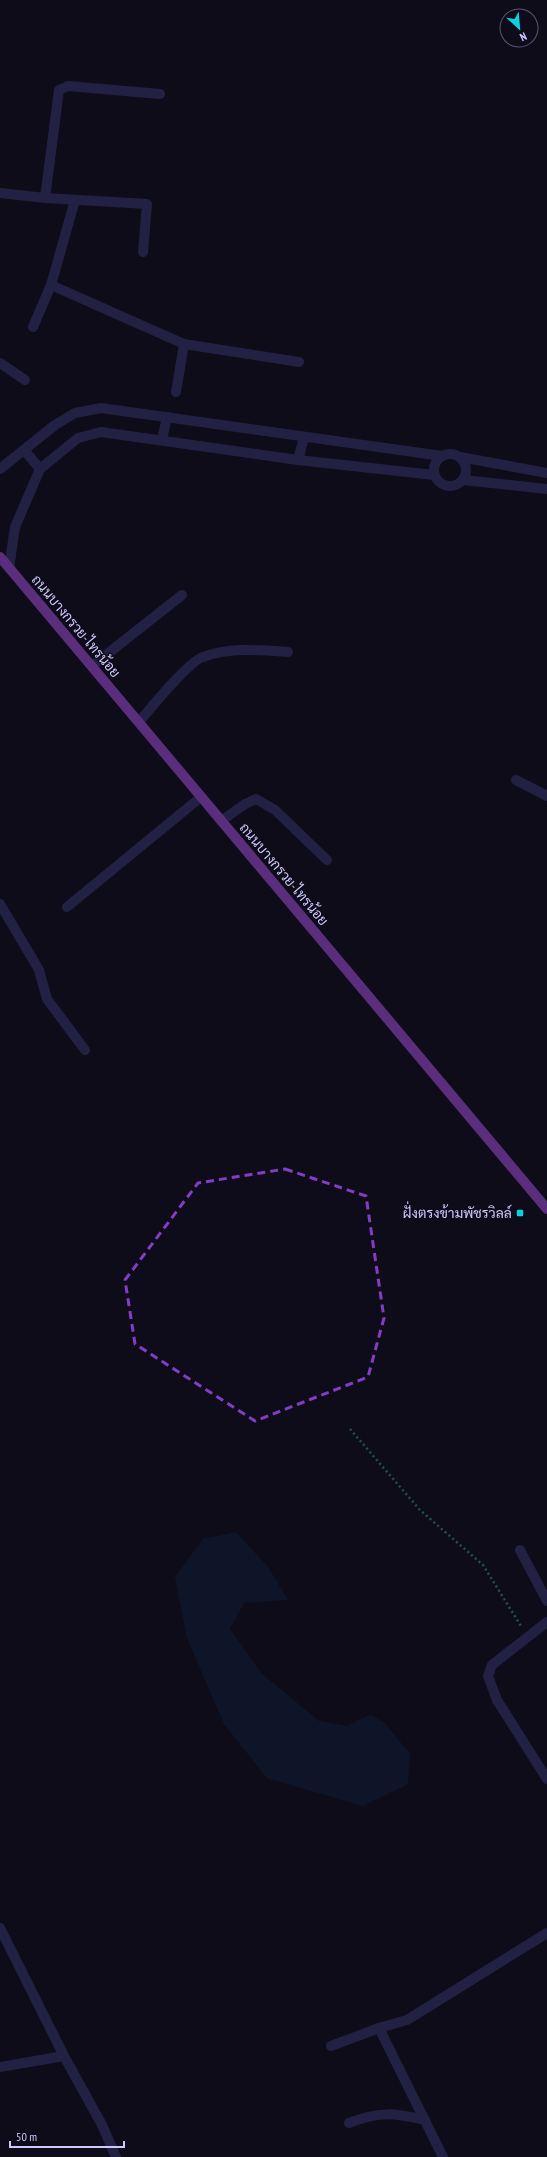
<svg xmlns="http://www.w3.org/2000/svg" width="547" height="2157" font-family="'PT Sans Narrow',Sarabun,sans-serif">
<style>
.water{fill:#0e203c}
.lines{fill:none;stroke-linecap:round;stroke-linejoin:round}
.path{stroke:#33a59e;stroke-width:2.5;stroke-dasharray:2 3;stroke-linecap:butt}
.minor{stroke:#3b3977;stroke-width:10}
.major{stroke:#b956f5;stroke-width:10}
.marked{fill:none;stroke:#833cc5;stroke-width:3;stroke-dasharray:8 5;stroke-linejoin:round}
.poi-dot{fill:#0dcee3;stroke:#0e0c1a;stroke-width:1.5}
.labels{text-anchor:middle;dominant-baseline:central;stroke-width:3;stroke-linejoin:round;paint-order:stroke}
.street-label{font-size:14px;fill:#cec8fc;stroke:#0e0c1a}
.poi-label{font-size:14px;fill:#cec8fc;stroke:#0e0c1a;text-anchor:end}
</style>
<rect width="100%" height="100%" fill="#0e0c1a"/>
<path class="water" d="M236,1532l32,35 20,33 -44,3 -14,26 31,44 58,48 28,5 23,-11 14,7 26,32 -2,30 -45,22 -96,-28 -43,-54 -37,-86 -12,-61 28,-38z"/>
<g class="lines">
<path class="path" d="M350,1429l70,81 63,55 38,61"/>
<g class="minor">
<path d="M0,193l45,5 102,6 -4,48"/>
<path d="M45,198l14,-108 9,-4 92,8"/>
<path d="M51,285l133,59 115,18"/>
<path d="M33,327l18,-42 24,-85"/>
<path d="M0,363l25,17"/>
<path d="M176,392l8,-48"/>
<path d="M162,440l5,-23"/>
<path d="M25,451l15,18"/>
<circle cx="450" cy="470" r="16"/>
<path d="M460,457l87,16"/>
<path d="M298,460l6,-23"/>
<path d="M0,469l55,-44 20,-12 26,-5 341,48"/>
<path d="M463,480l84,9"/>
<path d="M9,568l6,-41 25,-58 38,-31 23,-6 197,28 136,15"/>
<path d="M92,666l90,-71"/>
<path d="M139,722c11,-13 50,-61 64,-65 27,-10 56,-7 85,-5"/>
<path d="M516,780l31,16"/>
<path d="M221,821l24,-17 11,-5 19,11 52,50"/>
<path d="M0,904l39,66 8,29 38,51"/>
<path d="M67,907l134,-110"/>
<path d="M520,1550l27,51"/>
<path d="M547,1622l-55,43 -4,11 9,24 50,79"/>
<path d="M0,1928l64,128 38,69 14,32"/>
<path d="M379,2028l64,129"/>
<path d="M331,2046l48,-18 28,-8 140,-87"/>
<path d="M0,2067l64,-11"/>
<path d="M349,2123c31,-12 45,-10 76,-3"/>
</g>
<path class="major" d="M0,557l547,652"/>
</g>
<path d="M0 0H547V2157H0ZM285,1169l81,27 18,122 -16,59 -113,44 -120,-77 -10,-64 73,-97z" fill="#0e0c1a" fill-opacity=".55" fill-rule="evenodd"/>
<path class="marked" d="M285,1169l81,27 18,122 -16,59 -113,44 -120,-77 -10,-64 73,-97z"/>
<rect class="poi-dot" x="516" y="1209" width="8" height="8" rx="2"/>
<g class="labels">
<g class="street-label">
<text transform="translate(76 626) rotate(50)">ถนนบางกรวย-ไทรน้อย</text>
<text transform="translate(284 874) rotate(50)">ถนนบางกรวย-ไทรน้อย</text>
</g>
<g class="poi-label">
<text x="512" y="1213">ฝั่งตรงข้ามพัชรวิลล์</text>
</g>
</g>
<g transform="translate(519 28) rotate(154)"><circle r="19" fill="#0e0c1a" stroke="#5b5774"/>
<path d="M0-3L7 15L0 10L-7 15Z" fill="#0dcee3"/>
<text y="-6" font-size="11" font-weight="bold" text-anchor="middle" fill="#cec8fc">N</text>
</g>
<path d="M10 2141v6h114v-6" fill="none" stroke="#cec8fc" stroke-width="2"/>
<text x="16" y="2141" font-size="12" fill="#cec8fc" stroke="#0e0c1a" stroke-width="3" paint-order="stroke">50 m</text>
</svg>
